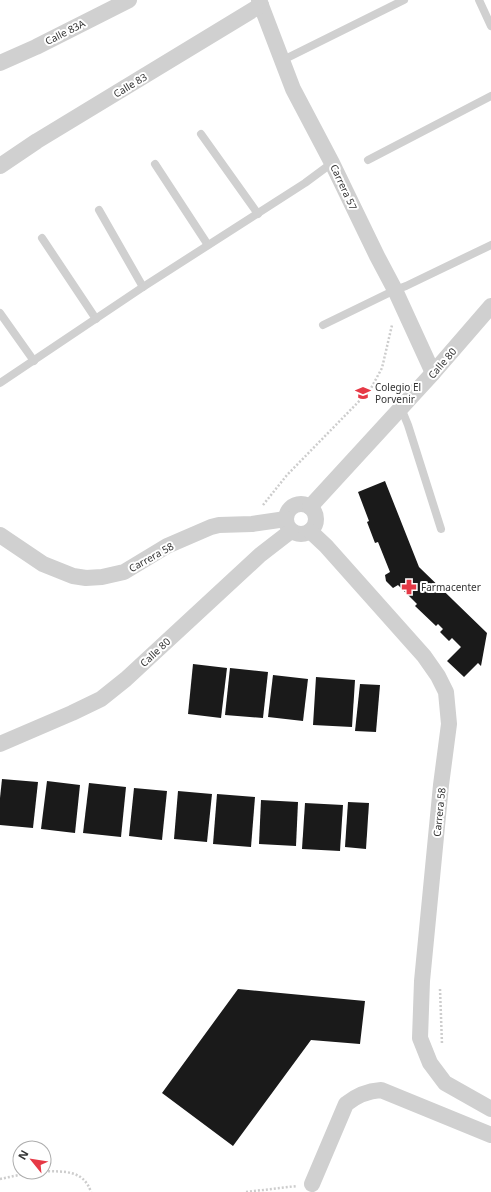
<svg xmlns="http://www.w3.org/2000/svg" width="491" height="1192" font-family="'Noto Sans',sans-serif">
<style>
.building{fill:#1a1a1a}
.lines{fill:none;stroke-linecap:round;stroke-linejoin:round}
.path{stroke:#cdcdcd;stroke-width:2.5;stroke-dasharray:2 2;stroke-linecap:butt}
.lane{stroke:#d0d0d0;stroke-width:8}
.street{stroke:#d0d0d0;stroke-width:16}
.labels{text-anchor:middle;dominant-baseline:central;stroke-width:4;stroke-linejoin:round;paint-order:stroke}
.street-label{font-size:10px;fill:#333;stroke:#fff}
.poi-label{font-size:10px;fill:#333;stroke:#fff;text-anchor:start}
</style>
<rect width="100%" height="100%" fill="#fff"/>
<g class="building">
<path d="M385,481l34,86 68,66 -6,33 -3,-3 -14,14 -17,-16 14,-14 -9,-9 -3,3 -9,-9 3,-3 -5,-5 -2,2 -21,-20 2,-2 -19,-19 -5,3 -7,-7 -1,-6 5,-3 -12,-30 -3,1 -8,-21 2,-1 -11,-29z"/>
<path d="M193,664l34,4 -6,50 -33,-4z"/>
<path d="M230,668l38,4 -5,46 -38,-3z"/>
<path d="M273,675l35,4 -5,42 -35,-4z"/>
<path d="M316,677l39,3 -3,47 -39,-2z"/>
<path d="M360,684l20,1 -4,47 -21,-1z"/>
<path d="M2,779l36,3 -5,46 -33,-3v-27z"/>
<path d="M47,781l33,4 -5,48 -34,-4z"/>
<path d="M89,783l37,4 -5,50 -38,-4z"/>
<path d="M134,788l33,3 -5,49 -33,-4z"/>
<path d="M178,791l34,3 -5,48 -33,-3z"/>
<path d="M217,794l38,3 -4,50 -38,-3z"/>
<path d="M261,800l37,2 -2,44 -37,-2z"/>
<path d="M348,802l21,1 -3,46 -21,-2z"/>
<path d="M305,803l38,2 -3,46 -38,-2z"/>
<path d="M238,989l127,12 -5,43 -49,-4 -78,106 -71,-53z"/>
</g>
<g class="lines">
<g class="path">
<path d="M263,505l24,-30 83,-85 12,-22 10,-43"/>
<path d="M440,989l2,55"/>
<path d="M44,1171c20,1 39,-2 47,21"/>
<path d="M0,1179l33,-7"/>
<path d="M246,1192l51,-6"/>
</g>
<g class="lane">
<path d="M479,0l12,26"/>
<path d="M283,60l121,-60"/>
<path d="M201,134l57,80"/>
<path d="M368,160l123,-64"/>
<path d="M155,164l53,81"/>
<path d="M99,210l44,77"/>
<path d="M42,238l54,81"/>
<path d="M0,313l34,48"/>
<path d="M323,325l72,-35 11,-4 85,-41"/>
<path d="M0,383l143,-96 162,-104 27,-20"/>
<path d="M401,408l7,17 33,104"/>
</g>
<g class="street">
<path d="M259,0l34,89 39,74 45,93 18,34 38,83"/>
<path d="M0,63l36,-16 93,-47"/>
<path d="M0,166l37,-25 224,-136"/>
<circle cx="301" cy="519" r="15"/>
<path d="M310,507l123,-134 58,-67"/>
<path d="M310,531l16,15 98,110 14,20 8,16 3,32 -8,61 -19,196 -2,57 10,25 15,20 46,26"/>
<path d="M0,535l43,29 30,12 13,2 16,-1 22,-5 43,-26 44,-19 8,-2 33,-1 34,-5"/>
<path d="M0,744l72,-31 29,-14 25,-20 134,-124 31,-24"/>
<path d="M312,1184l34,-80c11,-9 21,-13 35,-14l110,45"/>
</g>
</g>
<defs>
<g id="school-bare" transform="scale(1.2)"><path d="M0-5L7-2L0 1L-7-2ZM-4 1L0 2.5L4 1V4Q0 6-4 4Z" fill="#e63946" stroke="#fff" stroke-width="2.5" paint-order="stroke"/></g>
<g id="pharmacy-bare" transform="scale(1.2)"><path d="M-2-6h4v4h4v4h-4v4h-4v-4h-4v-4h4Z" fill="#e63946" stroke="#fff" stroke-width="2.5" paint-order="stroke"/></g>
</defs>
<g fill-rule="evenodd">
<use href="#school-bare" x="363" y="393"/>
<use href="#pharmacy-bare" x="409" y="587"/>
</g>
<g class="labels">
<g class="street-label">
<text transform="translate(65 32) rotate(-27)">Calle 83A</text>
<text transform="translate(130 85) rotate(-31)">Calle 83</text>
<text transform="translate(344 187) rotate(65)">Carrera 57</text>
<text transform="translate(442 363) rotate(-49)">Calle 80</text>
<text transform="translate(151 557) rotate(-29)">Carrera 58</text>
<text transform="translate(155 652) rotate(-43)">Calle 80</text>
<text transform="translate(439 812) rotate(-84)">Carrera 58</text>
</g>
<g class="poi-label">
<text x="375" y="387">Colegio El<tspan x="375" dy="12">Porvenir</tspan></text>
<text x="421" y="587">Farmacenter</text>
</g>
</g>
<g transform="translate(32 1160) rotate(300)"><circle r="19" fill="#ffffff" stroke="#adadad"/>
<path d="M0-3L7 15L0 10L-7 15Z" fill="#e63946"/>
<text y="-6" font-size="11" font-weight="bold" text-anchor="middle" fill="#333333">N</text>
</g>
</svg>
